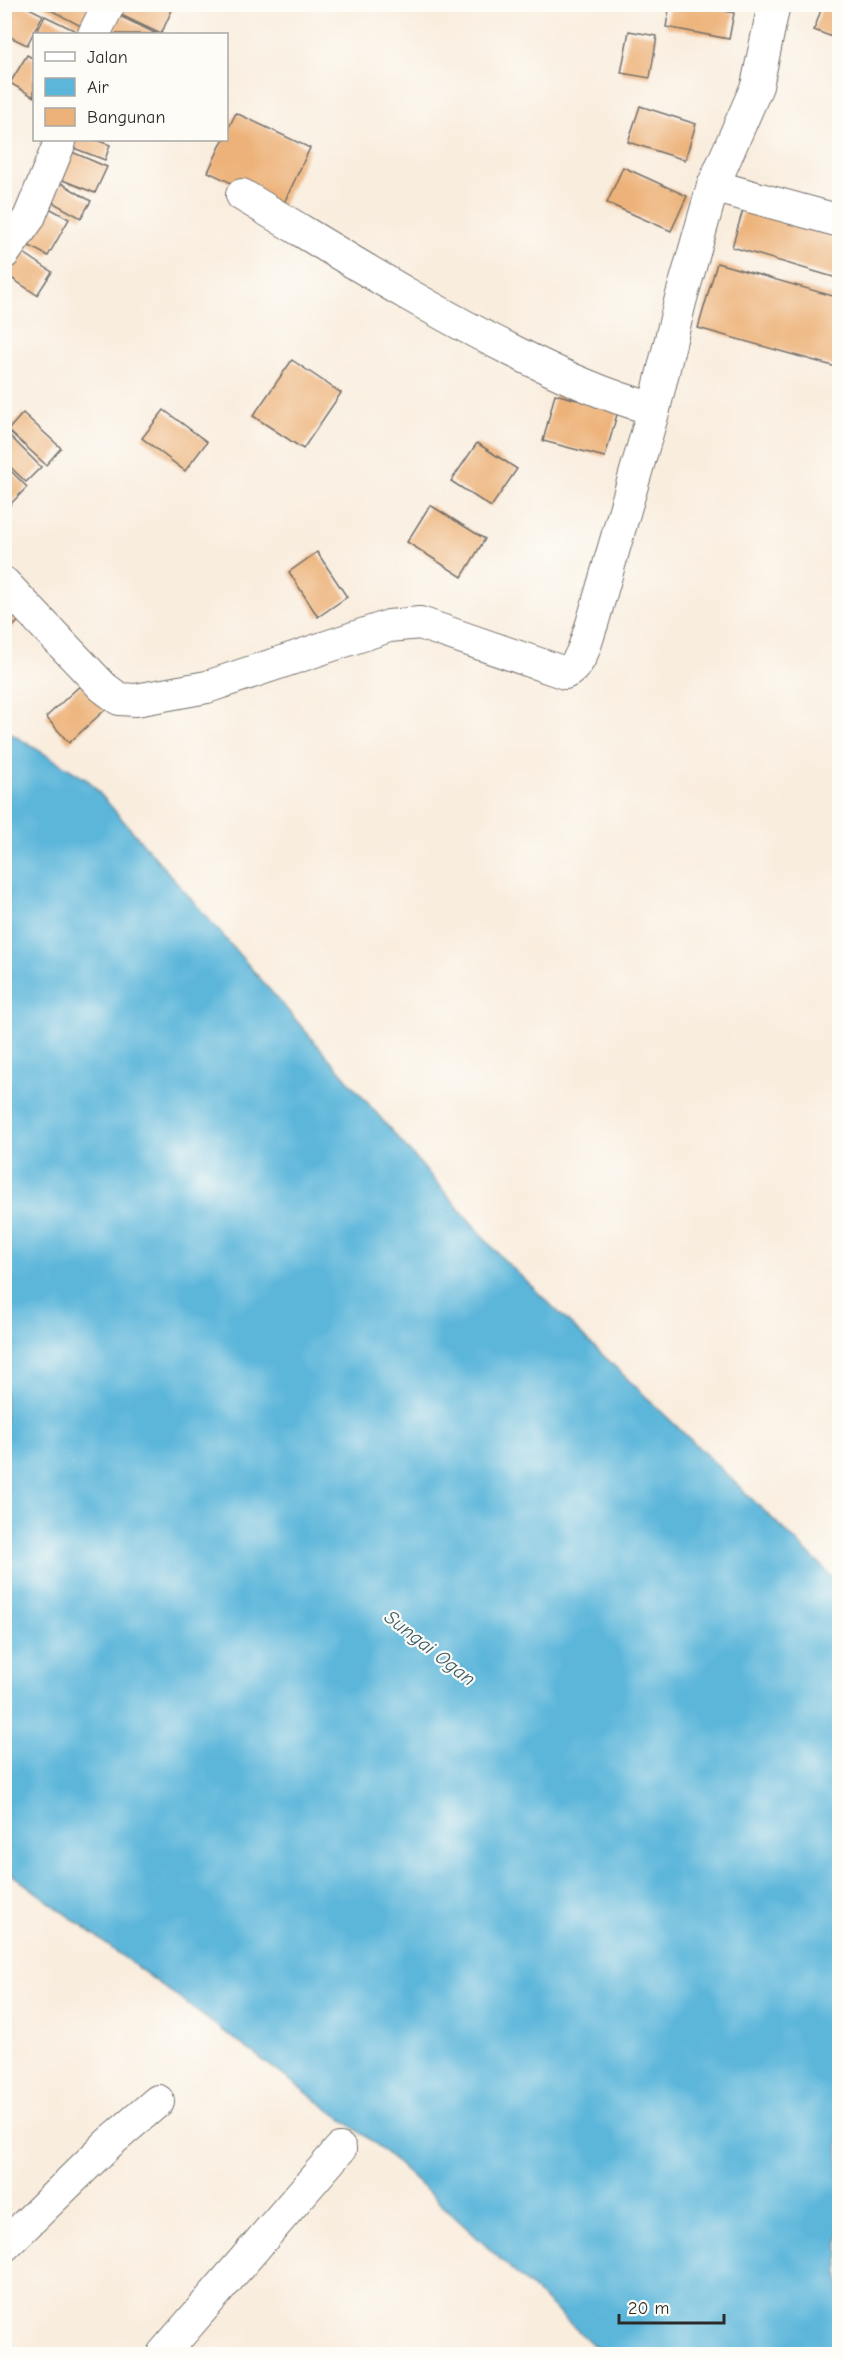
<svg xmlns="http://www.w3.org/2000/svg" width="844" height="2359" font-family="'Comic Neue',sans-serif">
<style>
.water{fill:#5cb6da;stroke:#447082;stroke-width:1.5}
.building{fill:#edb279}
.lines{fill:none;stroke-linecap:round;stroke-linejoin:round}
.minor-casing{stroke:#736f6a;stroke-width:34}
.minor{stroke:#fff;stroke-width:32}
.labels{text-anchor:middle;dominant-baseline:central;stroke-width:4.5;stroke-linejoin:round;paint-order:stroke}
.water-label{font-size:20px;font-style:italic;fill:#3c5c68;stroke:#fdfcf7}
</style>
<rect width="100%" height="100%" fill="#fdfcf7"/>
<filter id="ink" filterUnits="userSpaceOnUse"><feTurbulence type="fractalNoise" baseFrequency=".0167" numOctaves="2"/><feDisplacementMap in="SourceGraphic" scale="12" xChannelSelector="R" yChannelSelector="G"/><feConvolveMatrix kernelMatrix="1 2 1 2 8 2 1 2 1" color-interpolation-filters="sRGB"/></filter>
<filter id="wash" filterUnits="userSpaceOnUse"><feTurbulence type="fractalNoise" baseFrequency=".008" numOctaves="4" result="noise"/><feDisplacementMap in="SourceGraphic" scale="24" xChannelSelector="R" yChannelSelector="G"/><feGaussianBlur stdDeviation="1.35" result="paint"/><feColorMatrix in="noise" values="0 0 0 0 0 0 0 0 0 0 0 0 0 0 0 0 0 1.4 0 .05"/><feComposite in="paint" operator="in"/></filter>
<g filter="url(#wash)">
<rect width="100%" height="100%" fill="#f9edde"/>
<path class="water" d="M5,730l84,51 411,475 339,327v771h-236l-226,-209 -372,-276z"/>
<g id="blocks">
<g class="building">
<path d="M4,4h17l22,11 -16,30 -23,-11z"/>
<path d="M44,4h63l-15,28 -49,-26z"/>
<path d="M126,4h34l12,6 -11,24 -40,-19z"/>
<path d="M670,4h22l42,9 -5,26 -63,-12z"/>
<path d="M823,4h17v36l-26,-10z"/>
<path d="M45,16l37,18h-46z"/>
<path d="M120,16l37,18h-46z"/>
<path d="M629,31l28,5 -7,42 -29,-5z"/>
<path d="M27,55l7,4v38l-24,-14z"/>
<path d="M640,106l56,18 -11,36 -57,-18z"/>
<path d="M236,113l74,35 -28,59 -74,-35 15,-32h3v-7z"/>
<path d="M74,140h22l14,5 -5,15 -34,-13z"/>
<path d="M72,152l35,15 -12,26 -35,-14z"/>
<path d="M623,167l64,29 -16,35 -64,-28z"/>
<path d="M61,183l30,18 -10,17 -31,-17z"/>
<path d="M745,203l95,28v48l-108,-32z"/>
<path d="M42,204l27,15 -21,37 -26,-14z"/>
<path d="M18,249l34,23 -15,23 -33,-22v-4z"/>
<path d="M717,263l123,35v70l-142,-40z"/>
<path d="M292,360l49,33 -38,56 -50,-33z"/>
<path d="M555,394l63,17 -13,46 -62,-16z"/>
<path d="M164,410l43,32 -22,29 -43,-33z"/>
<path d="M23,413l38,35 -15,17 -38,-35z"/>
<path d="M4,430l37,37 -15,15 -22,-21z"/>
<path d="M477,443l40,26 -26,38 -40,-26z"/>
<path d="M5,465l22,22 -22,23z"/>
<path d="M430,505l55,34 -23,38 -55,-35z"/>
<path d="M317,552l30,45 -29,20 -29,-45z"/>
<path d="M5,586l24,24 -22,23 -2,-2z"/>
<path d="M85,681l23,26 -39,36 -23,-26z"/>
</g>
</g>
</g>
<g filter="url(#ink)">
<use href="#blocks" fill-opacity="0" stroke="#736f6a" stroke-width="1.5"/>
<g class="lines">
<g class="minor-casing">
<g id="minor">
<path d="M94,34l15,-30"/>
<path d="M713,186l127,35"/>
<path d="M242,195c89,53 176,109 269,155 47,24 92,45 143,59l26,-107 33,-116 44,-100 17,-82"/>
<path d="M4,253l25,-35 31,-76 -1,-2"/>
<path d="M4,583l99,104 16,12 17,1 71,-13 182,-61 31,-3 145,50c17,-7 21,-33 27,-49l62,-215"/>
<path d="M4,2246l105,-103 49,-42"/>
<path d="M163,2354l177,-205"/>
</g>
</g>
<use href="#minor" class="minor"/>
</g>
</g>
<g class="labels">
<g class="water-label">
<text transform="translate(430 1648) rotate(38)">Sungai Ogan</text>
</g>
</g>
<rect width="844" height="2359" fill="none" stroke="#fdfcf7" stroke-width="24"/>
<rect x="33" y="33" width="195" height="108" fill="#fdfcf7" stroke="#a9a8a5" stroke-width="1.5"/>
<rect x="45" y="52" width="30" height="9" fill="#ffffff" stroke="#a9a8a5" stroke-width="1.5"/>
<text x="87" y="63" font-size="18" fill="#2b2b2b">Jalan</text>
<rect x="45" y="78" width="30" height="18" fill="#5cb6da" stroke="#a9a8a5" stroke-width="1.5"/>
<text x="87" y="93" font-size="18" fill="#2b2b2b">Air</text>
<rect x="45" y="108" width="30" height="18" fill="#edb279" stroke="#a9a8a5" stroke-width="1.5"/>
<text x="87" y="123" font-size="18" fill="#2b2b2b">Bangunan</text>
<path d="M619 2314v9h105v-9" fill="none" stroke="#2b2b2b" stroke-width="3"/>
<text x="628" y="2314" font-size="18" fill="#2b2b2b" stroke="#fdfcf7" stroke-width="4.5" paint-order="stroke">20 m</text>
</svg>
